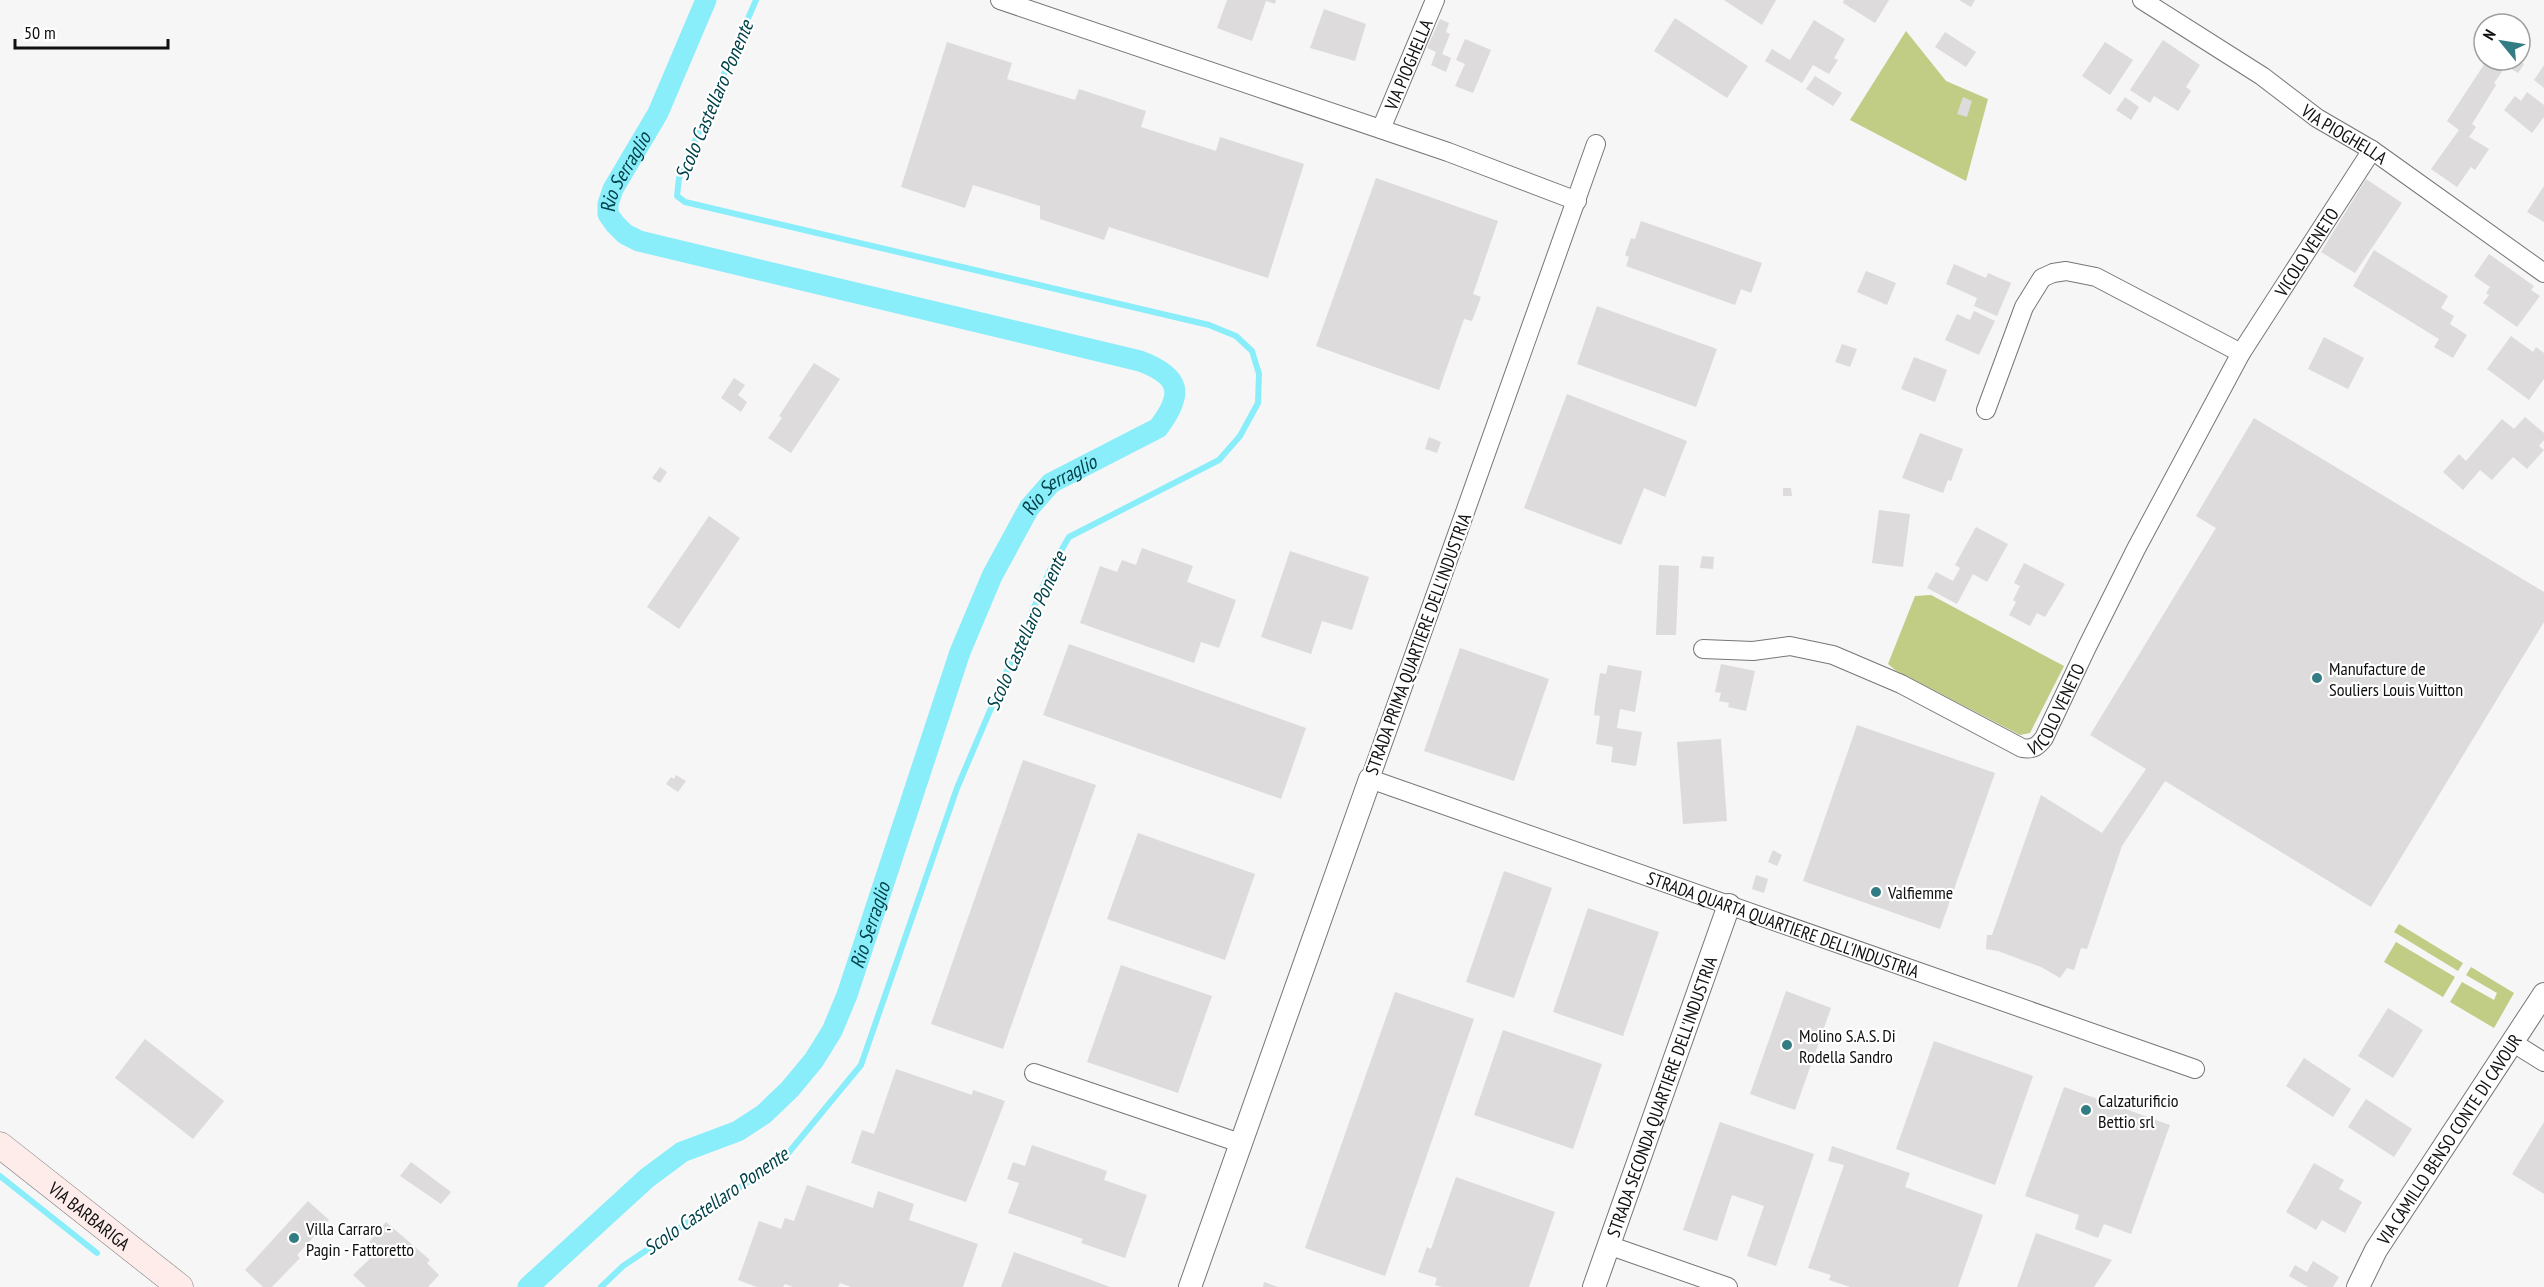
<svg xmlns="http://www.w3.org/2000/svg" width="2544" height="1287" font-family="'PT Sans Narrow',sans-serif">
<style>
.green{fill:#c1cc85}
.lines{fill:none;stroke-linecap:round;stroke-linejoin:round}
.stream{stroke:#89edfa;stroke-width:6}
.canal{stroke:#89edfa;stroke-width:21}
.building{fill:#dddbdb}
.minor-casing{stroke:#767677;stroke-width:20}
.tertiary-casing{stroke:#767677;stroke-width:24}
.secondary-casing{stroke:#767677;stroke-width:27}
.minor{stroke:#fff;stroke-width:18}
.tertiary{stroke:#fff;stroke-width:22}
.secondary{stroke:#fdece9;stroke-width:26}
.poi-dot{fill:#337c83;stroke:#fff;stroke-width:2}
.labels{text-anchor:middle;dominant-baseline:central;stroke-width:4.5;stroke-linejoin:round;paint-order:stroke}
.street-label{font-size:18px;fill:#101010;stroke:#fff}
.poi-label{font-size:18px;fill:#101010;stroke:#fff;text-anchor:start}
.water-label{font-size:20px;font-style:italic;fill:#004249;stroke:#fff}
</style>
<rect width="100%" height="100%" fill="#f6f6f7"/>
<g class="green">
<path d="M1906,31l40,50 42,18 -22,82 -116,-61z"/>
<path d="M1931,595l133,71 -34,67 -10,2 -125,-65 -7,-6 27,-68z"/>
<path d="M2399,924l64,39 -5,8 -64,-39z"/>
<path d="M2396,942l59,35 -12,20 -59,-35z"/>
<path d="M2471,967l43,26 -20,35 -44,-26 12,-20 32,18 3,-7 -31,-18z"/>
</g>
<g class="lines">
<g class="stream">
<path d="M0,1176l97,77"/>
<path d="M601,1287l22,-21 162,-109 76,-92 96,-277 93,-218 19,-33 150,-77 21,-24 18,-33 1,-29 -7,-23 -16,-15 -27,-11 -524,-123 -8,-6 2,-18 77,-178"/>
</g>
<path class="canal" id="s1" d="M528,1287l119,-109 35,-26 56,-21 26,-17 26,-25 24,-29 18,-29 15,-36 113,-343 32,-76 37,-68 22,-25 107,-55c27,-35 22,-52 -18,-67l-501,-120 -14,-7 -10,-10 -7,-10v-10l5,-15 45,-76 48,-113"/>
</g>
<g class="building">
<path d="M1227,0h49l-1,4 -9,-3 -14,40 -35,-13z"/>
<path d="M1724,0h52l-14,25z"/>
<path d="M1844,0h45l-14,23 -32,-20z"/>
<path d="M1959,0h16l-4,7z"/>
<path d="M1324,9l42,15 -11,37 -45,-13z"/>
<path d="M1675,18l73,48 -21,32 -73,-47z"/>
<path d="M1440,19l9,4 -3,9 4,2 -8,20 9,4 -5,14 -15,-7 5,-13 -9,-4z"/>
<path d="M1814,20l31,19 -11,19 4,2 -9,14 -16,-9 -11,18 -37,-22 7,-12 18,11z"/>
<path d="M1945,32l31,20 -10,15 -31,-20z"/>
<path d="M1465,39l26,11 -18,43 -18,-7 10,-22 -9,-4z"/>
<path d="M2163,40l37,25 -14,22 5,4 -13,20 -24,-15 -4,7 -20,-13z"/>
<path d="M947,42l65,21 -5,16 68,21 4,-11 67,22 -5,16 75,24 4,-14 84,27 -36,114 -159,-51 -5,13 -64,-21v-13l-67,-21 -8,23 -64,-21z"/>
<path d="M2105,42l28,18 -23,35 -28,-19z"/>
<path d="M2487,60h32l5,4 -6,9 -12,-7 -12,17 2,2 -24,39 4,3 -7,10 20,12 -14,21 -4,-3 -14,20 -26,-18 28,-39 -12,-9z"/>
<path d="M2544,65v23l-10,-8z"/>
<path d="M1815,76l27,17 -9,13 -27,-17z"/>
<path d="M2527,92l17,13v12l-12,16 -28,-23 11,-14 6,5z"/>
<path d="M1963,97l9,4 -5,16 -10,-3z"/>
<path d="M2125,97l14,10 -8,13 -15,-10z"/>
<path d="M1376,178l122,43 -25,73 8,3 -9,24 -8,-2 -25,71 -123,-44z"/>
<path d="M2366,179l36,24 -47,70 -34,-21z"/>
<path d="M2544,186v36l-17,-10z"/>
<path d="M1641,221l121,42 -11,30 -10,-4 -6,16 -109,-39 3,-9 -4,-2 6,-17 4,1z"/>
<path d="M2374,250l74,46 -7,12 13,8 -4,8 17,11 -14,23 -19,-11 5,-8 -86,-53z"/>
<path d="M2489,254l45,32 -3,4 9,6 -23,31 -34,-24 6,-8 -3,-2 4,-6 -16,-11z"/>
<path d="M1954,264l32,14 2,-5 23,10 -14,33 -23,-10 3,-8 -31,-14z"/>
<path d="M1866,271l30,12 -9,22 -30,-13z"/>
<path d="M1597,306l120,43 -21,58 -119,-43z"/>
<path d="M1974,311l21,10 -16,34 -34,-15 12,-26 13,6z"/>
<path d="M2511,336l22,16 3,-5 8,6v26l-15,21 -42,-31z"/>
<path d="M2324,337l40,21 -16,31 -40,-20z"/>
<path d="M1842,344l15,5 -7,18 -15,-5z"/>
<path d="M1914,357l33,13 -12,32 -34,-13z"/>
<path d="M814,363l26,16 -49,74 -23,-15 14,-20 -3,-2z"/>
<path d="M734,378l11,7 -7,10 9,7 -6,10 -20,-14z"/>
<path d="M1567,394l120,47 -22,56 -21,-9 -23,57 -97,-37z"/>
<path d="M2525,417l19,16v7l-5,6 5,4 -17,19 -14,-12 -21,23 -12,-10 -17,20 -20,-18 16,-18 7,7 36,-42 12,10z"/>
<path d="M2254,418l290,174v30l-173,285 -206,-126 -43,65 -35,103 -6,-1 -7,22 -7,-2 -7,10 -19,-11 -43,-16 -12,-2 1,-14h5l49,-140 61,38 44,-64 -56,-34 126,-207 -20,-12z"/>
<path d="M1920,433l43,16 -12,32 -3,-1 -5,13 -41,-15z"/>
<path d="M1429,437l12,5 -4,11 -12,-4z"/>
<path d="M660,467l7,5 -7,11 -8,-5z"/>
<path d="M1783,488h8l1,8h-9z"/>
<path d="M1879,510l31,4 -7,53 -31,-4z"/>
<path d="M709,516l31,22 -61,91 -32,-22z"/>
<path d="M1976,527l32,17 -21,38 -14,-8 -16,30 -30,-16 9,-16 17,9 7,-13 -5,-3z"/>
<path d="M1142,548l51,18 -6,16 49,18 -17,48 -18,-6 -7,21 -114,-40 20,-57 17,6 5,-12 14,5z"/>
<path d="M1290,551l79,26 -17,53 -30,-9 -11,33 -50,-17z"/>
<path d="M1702,556l12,1 -1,12 -13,-1z"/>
<path d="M2024,563l41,21 -20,33 -8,-4 -7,13 -21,-11 7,-13 -3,-2 7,-14 -6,-3z"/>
<path d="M1659,565l20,1 -3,69h-20z"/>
<path d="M1069,644l237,84 -25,71 -238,-84z"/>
<path d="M1460,648l89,31 -35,102 -90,-30z"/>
<path d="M1721,664l34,7 -9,40 -18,-4 1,-4 -10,-2 2,-8 -6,-1z"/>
<path d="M1608,665l34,6 -7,41 -15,-3 -3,19 25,4 -6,34 -25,-4 2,-15 -17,-3 4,-28 -6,-1 1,-10 5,-32 6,1z"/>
<path d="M1857,725l138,48 -55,156 -137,-48z"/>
<path d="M1721,739l6,82 -44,3 -6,-82z"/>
<path d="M1023,760l73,25 -93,264 -72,-25z"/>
<path d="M676,775l10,6 -8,11 -12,-8 5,-7 3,2z"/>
<path d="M1138,833l117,41 -30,86 -118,-41z"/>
<path d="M1773,850l9,5 -5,11 -9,-4z"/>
<path d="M1504,871l48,17 -38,110 -48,-16z"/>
<path d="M1756,875l12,4 -4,14 -12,-4z"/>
<path d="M1588,908l71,24 -36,104 -70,-24z"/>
<path d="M1121,965l91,31 -34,97 -91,-31z"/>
<path d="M1786,991l45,17 -36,102 -45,-16z"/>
<path d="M1395,992l79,27 -89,257 -80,-28z"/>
<path d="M2388,1008l35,22 -30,48 -35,-22z"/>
<path d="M1503,1030l99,34 -29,85 -99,-34z"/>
<path d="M145,1039l79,62 -31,38 -78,-61z"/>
<path d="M1934,1041l99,35 -38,109 -99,-36z"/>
<path d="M2304,1058l47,31 -18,28 -47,-31z"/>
<path d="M896,1069l76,26 1,-5 32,11 -39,101 -115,-39 11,-33 12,4z"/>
<path d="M2064,1087l106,38 -39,109 -27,-10 -6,14 -23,-9 4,-14 -54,-19z"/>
<path d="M2366,1099l46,30 -18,28 -46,-30z"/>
<path d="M1720,1122l94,32 -38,112 -29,-10 17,-50 -32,-11 -15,46 -34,-11z"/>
<path d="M2544,1122v72l-32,-20z"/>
<path d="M1032,1145l75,26 -3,9 43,15 -22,63 -44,-15 2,-4 -75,-26 11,-30 -12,-4 6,-17 12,4z"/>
<path d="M1832,1146l78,27 -5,14 78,28 -25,72h-108l-21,-7 2,-5 -23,-7 36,-103 -16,-4z"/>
<path d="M411,1162l40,30 -10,12 -41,-28z"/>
<path d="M2314,1163l30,17 -5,9 23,13 -17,31 -23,-13 -6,10 -30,-18z"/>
<path d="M1456,1177l99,35 -26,75h-87l-7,-2 2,-7 -19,-6 9,-25 4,2z"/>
<path d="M807,1185l66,23 5,-17 36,13 -5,16 69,24 -15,43h-112l-11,-4 -2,4h-45l-8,-3 -2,3h-26l-19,-7 21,-59 22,8 4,-11 9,3z"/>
<path d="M308,1201l21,19 -32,35 3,3 -28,29h-9l-18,-17z"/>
<path d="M386,1222l44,38 -3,3 12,12 -11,12h-62l-13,-12 26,-25 -10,-8z"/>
<path d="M2036,1233l76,27 -18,27h-77z"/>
<path d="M1014,1252l72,26 24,9h-109z"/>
<path d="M2313,1261l26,16 -6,10h-25l-19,-11 6,-11 12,7z"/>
<path d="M1264,1282l14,5h-15z"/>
</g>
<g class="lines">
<g class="minor-casing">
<g id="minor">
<path d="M1000,0l448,152 129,49"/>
<path id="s2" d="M2142,0l120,76 55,42 55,32 172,123"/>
<path id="s3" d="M1381,129l54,-129"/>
<path id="s4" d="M1596,144l-226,635 825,290"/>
<path d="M1986,410l38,-103 18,-29 11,-5 13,-2 30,6 145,76"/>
<path id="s5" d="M1703,649l50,2 37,-5 43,9 68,29 121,64c11,2 16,-2 22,-10l43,-91 49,-98 105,-196 131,-203"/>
<path d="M2512,1042l32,20"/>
<path d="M1034,1073l206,70"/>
<path d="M1608,1245l120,42"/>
</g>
</g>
<g class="tertiary-casing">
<g id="tertiary">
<path d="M1190,1287l180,-508"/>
<path id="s6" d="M1594,1287l135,-382"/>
<path id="s7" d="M2358,1287l18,-37 168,-256"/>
</g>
</g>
<g class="secondary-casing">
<g id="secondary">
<path id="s8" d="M0,1145l180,142"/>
</g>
</g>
<use href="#minor" class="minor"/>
<use href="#tertiary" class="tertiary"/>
<use href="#secondary" class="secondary"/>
</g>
<g class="poi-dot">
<circle cx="2317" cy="678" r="6"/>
<circle cx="1876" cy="892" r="6"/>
<circle cx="1787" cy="1045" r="6"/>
<circle cx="2086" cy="1110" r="6"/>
<circle cx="294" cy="1238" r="6"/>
</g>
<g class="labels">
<g class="street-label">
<text stroke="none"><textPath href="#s3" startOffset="70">VIA PIOGHELLA</textPath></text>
<text stroke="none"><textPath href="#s2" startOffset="243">VIA PIOGHELLA</textPath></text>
<text stroke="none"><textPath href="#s5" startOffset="921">VICOLO VENETO</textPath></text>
<text transform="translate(1418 644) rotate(-70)">STRADA PRIMA QUARTIERE DELL'INDUSTRIA</text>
<text stroke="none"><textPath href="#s5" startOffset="399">VICOLO VENETO</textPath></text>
<text stroke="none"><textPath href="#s4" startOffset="1112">STRADA QUARTA QUARTIERE DELL'INDUSTRIA</textPath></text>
<text stroke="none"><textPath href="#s6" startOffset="202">STRADA SECONDA QUARTIERE DELL'INDUSTRIA</textPath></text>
<text stroke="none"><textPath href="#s7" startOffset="174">VIA CAMILLO BENSO CONTE DI CAVOUR</textPath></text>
<text stroke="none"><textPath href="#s8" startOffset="114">VIA BARBARIGA</textPath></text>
</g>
<g class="poi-label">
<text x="2329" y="668">Manufacture de<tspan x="2329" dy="21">Souliers Louis Vuitton</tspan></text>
<text x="1888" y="892">Valfiemme</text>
<text x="1799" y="1035">Molino S.A.S. Di<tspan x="1799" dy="21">Rodella Sandro</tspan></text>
<text x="2098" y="1100">Calzaturificio<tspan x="2098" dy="21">Bettio srl</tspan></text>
<text x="306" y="1228">Villa Carraro -<tspan x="306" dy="21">Pagin - Fattoretto</tspan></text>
</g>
<g class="water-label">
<text transform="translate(714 100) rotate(-67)">Scolo Castellaro Ponente</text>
<text stroke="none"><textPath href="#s1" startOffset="1810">Rio Serraglio</textPath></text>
<text stroke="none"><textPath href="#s1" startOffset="1002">Rio Serraglio</textPath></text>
<text transform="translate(1026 631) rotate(-66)">Scolo Castellaro Ponente</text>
<text stroke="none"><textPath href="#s1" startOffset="516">Rio Serraglio</textPath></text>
<text transform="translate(716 1201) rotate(-35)">Scolo Castellaro Ponente</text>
</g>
</g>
<g transform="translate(2502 42) rotate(300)"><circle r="28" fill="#ffffff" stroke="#9f9f9f" stroke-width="1.5"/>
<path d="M0-4.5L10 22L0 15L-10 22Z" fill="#337c83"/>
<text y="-9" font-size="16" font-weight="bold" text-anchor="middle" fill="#101010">N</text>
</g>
<path d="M15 39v9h153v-9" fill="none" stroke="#101010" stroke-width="3"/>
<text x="24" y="39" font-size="18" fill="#101010" stroke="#ffffff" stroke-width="4.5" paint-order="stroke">50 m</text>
</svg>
